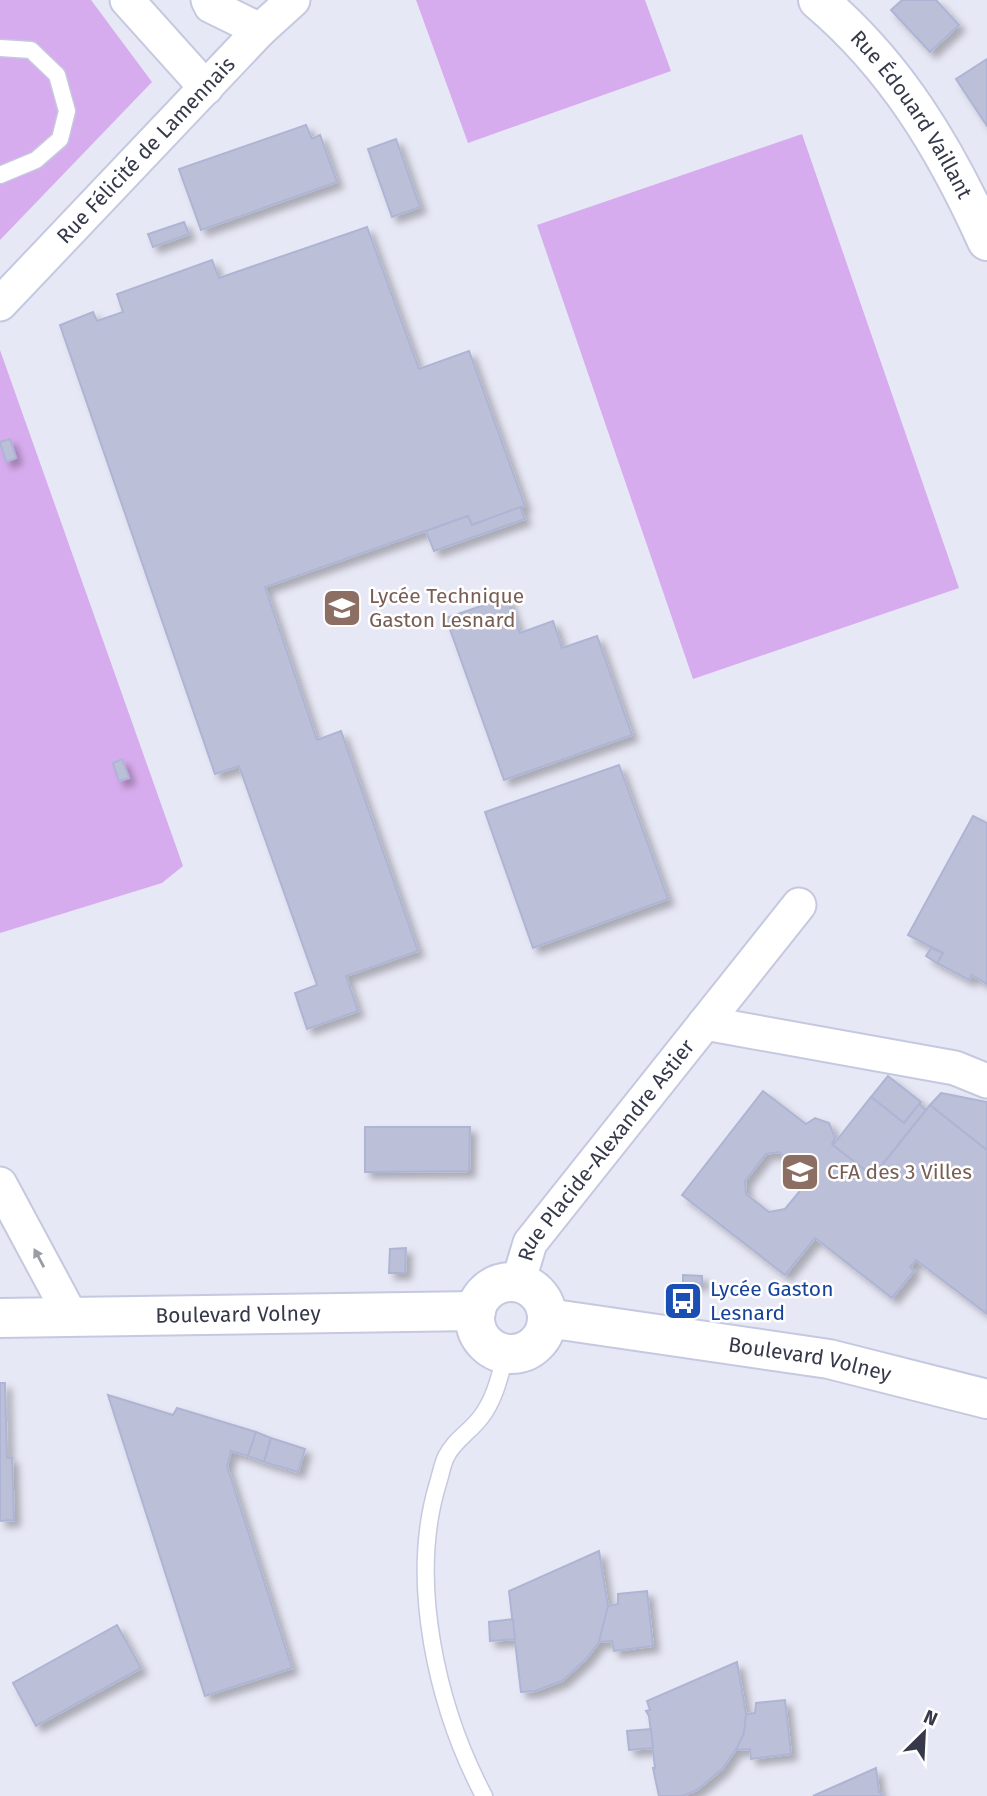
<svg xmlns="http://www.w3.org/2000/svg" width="987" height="1796" font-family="'Fira Sans',sans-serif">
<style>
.green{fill:#d7acee}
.building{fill:#bbc0d8;stroke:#aeb4d4;stroke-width:2;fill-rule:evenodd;filter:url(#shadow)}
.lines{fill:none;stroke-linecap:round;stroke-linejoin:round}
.service-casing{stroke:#c5c9e0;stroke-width:19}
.minor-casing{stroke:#c5c9e0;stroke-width:37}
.tertiary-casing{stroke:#c5c9e0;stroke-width:42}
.service{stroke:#fff;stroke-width:16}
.minor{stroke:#fff;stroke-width:33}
.tertiary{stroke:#fff;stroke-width:38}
.oneway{fill:#9a9ca4}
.labels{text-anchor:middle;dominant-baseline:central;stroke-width:5;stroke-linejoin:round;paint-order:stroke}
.street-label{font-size:21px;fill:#353949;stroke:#fff}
.education-label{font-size:21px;fill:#785e54;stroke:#fff;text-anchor:start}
.transit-label{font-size:21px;fill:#164399;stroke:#fff;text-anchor:start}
</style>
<defs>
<filter id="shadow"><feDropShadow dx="6" dy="6" stdDeviation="3.5" flood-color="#0004"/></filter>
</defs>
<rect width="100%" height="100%" fill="#e7e8f5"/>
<g class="green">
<path d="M0,0h91l61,82 -152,158z"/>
<path d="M416,0h229l26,71 -203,72z"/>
<path d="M802,134l157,454 -266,91 -156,-454z"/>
<path d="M0,350l183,516 -21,17 -162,50z"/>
</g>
<g class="building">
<path d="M902,0h34l23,25 -29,27 -39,-42z"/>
<path d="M987,59v67l-31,-47z"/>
<path d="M306,125l6,14 8,-4 17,47 -136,48 -22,-61z"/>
<path d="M396,139l24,68 -28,10 -24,-68z"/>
<path d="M184,222l5,12 -36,13 -5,-13z"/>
<path d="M367,227l52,142 50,-18 56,155 -53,19 -4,-9 -203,71 52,153 24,-9 77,220 -72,25 12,35 -51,18 -12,-36 22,-8 -78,-219 -24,8 -155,-449 33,-13 4,9 26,-9 -6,-18 95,-34 7,18z"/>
<path d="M10,439l6,19 -10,4 -6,-20z"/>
<path d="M520,507l5,12 -91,32 -8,-20 42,-15 4,9z"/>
<path d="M507,597l13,36 33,-12 9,27 35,-12 35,99 -128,45 -58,-162z"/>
<path d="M122,759l7,19 -10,3 -6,-18z"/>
<path d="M619,765l49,134 -135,49 -48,-136z"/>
<path d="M973,816l14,7v161l-15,-9 -3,5 -32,-17 6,-10 -35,-18z"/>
<path d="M931,948l12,5 -6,10 -11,-7z"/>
<path d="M888,1076l33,26 -17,21 -33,-26z"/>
<path d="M763,1091l43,33 9,-6 14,5 6,15 -3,6 41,32 57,-71 57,45v164l-71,-54 -6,7 4,4 -22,27 -77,-60 -30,37 -103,-80zM779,1152l24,19 1,15 -19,23 -16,3 -23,-18 -1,-13 21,-27z"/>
<path d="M941,1093l46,9v48l-57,-45z"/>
<path d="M871,1097l33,26 15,-19 7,6 -53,66 -40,-31z"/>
<path d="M365,1127h105l-1,44 -104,1z"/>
<path d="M406,1248l-1,25h-16l1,-24z"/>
<path d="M683,1275l19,1v8l-19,-1z"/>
<path d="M0,1383h5l2,75h5l2,62 -14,1z"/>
<path d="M108,1395l65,20 4,-7 79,24 -8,24 -17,-5 -4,15 65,202 -87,28z"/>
<path d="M256,1432l15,6 -7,24 -16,-6z"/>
<path d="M271,1438l34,11 -7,23 -34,-10z"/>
<path d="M599,1551l9,55 -9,36 -13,17 -24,22 -27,10 -14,1 -12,-101z"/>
<path d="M647,1591l6,55 -39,5 -2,-10 -13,1 9,-36 10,-2v-10z"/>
<path d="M513,1619l2,20 -25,2 -1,-19z"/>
<path d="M117,1625l24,43 -105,58 -23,-43z"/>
<path d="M737,1662l9,52v10l-5,18 -19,27 -25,21 -14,6h-24l-6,-28h2l-6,-52 -3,-5 4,-1 -3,-9z"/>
<path d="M785,1700l6,54 -40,5 -1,-10 -14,1 8,-17 2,-19 9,-1 1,-10z"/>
<path d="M651,1729l2,19 -24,2 -2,-19z"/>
<path d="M876,1768l3,24h2l1,4h-69z"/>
</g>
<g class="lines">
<g class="service-casing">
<g id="service">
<path d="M0,48l31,2 26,25 10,36 -7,28 -24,21 -36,15"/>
<path d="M484,1796c-47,-89 -76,-215 -46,-313 3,-9 4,-18 8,-26 8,-17 24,-25 35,-40 14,-18 19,-42 25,-64"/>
</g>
</g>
<g class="minor-casing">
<g id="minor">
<path d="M127,0l79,88"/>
<path d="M208,0l3,6 49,24"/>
<path id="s1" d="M0,304l260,-274 33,-30"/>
<path d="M705,1023l250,45 32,13"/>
<path d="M0,1184l72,134"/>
<path id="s2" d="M518,1283l12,-40 269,-338"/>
</g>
</g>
<g class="tertiary-casing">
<g id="tertiary">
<path id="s3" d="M818,0c78,66 127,148 169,241"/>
<circle cx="511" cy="1318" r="36"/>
<path id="s4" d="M0,1318l476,-7"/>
<path id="s5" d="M547,1318l282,41 158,40"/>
</g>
</g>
<use href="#service" class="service"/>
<use href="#minor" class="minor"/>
<use href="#tertiary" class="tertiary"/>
</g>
<defs><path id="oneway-solid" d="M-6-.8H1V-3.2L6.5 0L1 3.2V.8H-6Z" transform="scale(1.75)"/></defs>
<use class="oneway" href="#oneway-solid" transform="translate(39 1258) rotate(-118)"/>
<defs>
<g id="school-square" transform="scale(2.0125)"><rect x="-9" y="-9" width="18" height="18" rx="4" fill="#8d6e63" stroke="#fff"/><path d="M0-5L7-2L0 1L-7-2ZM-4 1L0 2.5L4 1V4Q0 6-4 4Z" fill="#fff"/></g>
<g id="bus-square" transform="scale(2.0125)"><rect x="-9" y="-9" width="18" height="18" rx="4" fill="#1a4fb4" stroke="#fff"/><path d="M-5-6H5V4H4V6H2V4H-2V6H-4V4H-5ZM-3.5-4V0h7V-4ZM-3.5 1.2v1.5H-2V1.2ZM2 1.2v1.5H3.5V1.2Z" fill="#fff"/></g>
</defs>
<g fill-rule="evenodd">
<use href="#school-square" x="342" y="608"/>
<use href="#school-square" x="800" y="1172"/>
<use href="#bus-square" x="683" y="1301"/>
</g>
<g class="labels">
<g class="street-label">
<text stroke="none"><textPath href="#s3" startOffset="149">Rue Édouard Vaillant</textPath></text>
<text stroke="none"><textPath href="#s1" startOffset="212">Rue Félicité de Lamennais</textPath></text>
<text stroke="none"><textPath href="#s2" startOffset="161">Rue Placide-Alexandre Astier</textPath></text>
<text stroke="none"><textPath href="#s4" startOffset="238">Boulevard Volney</textPath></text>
<text stroke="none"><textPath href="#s5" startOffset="266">Boulevard Volney</textPath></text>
</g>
<g class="education-label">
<text x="369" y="596">Lycée Technique<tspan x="369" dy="24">Gaston Lesnard</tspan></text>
<text x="827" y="1172">CFA des 3 Villes</text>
</g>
<g class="transit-label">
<text x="710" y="1289">Lycée Gaston<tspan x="710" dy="24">Lesnard</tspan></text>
</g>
</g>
<g transform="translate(924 1733) rotate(24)" stroke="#ffffff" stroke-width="5" paint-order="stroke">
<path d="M0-5L12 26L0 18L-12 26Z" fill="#353949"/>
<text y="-10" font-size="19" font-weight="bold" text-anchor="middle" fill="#353949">N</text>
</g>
</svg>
